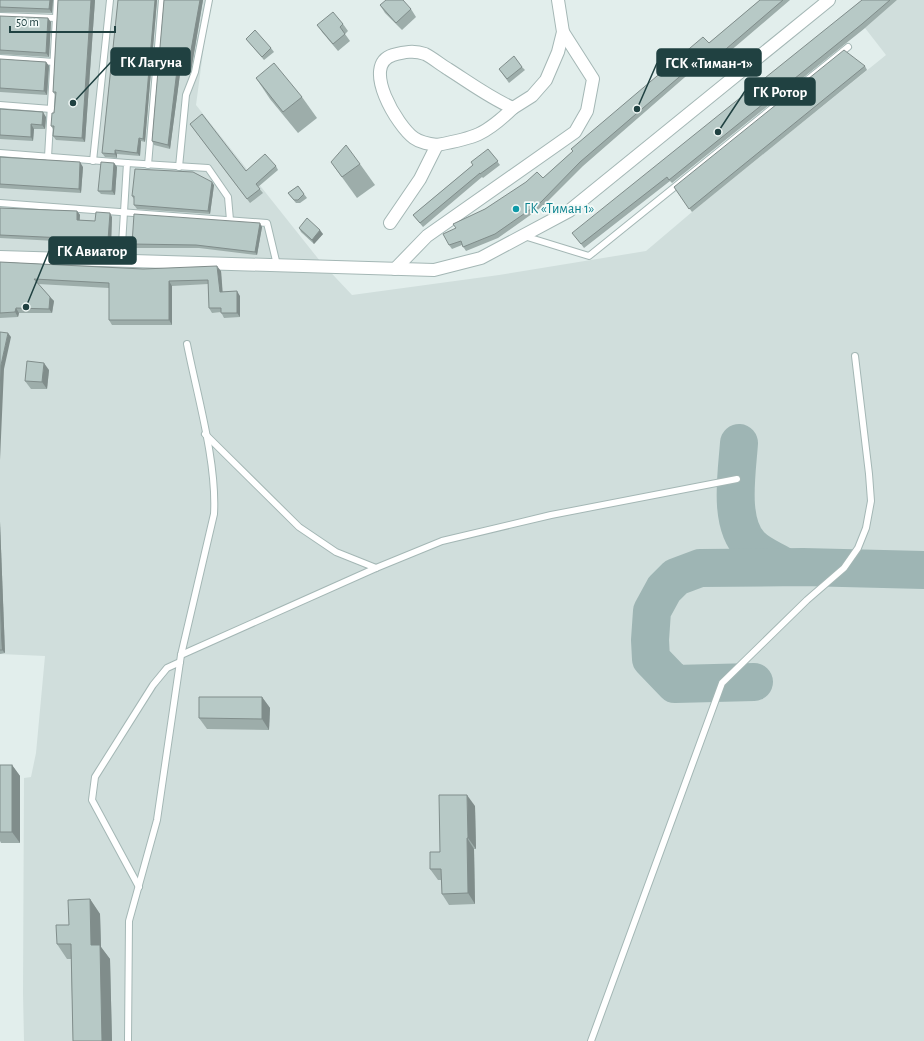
<svg xmlns="http://www.w3.org/2000/svg" width="924" height="1041" font-family="'Alegreya Sans',sans-serif">
<style>
.built{fill:#d0dedc}
.lines{fill:none;stroke-linecap:round;stroke-linejoin:round}
.taxiway{stroke:#9eb5b4;stroke-width:38}
.lane-casing{stroke:#a4b7b5;stroke-width:8}
.street-casing{stroke:#a4b7b5;stroke-width:14}
.lane{stroke:#fff;stroke-width:6}
.street{stroke:#fff;stroke-width:12}
.wall{fill:#9dadaa}
.shaded-wall{fill:#808d8b}
.building{fill:#b7c9c6;stroke:#808d8b}
.culture-dot{fill:#0f9aa8;stroke:#f3faf8;stroke-width:1.5}
.labels{text-anchor:middle;dominant-baseline:central;stroke-width:3.5;stroke-linejoin:round;paint-order:stroke}
.culture-label{font-size:14px;fill:#0d838f;stroke:#f3faf8;text-anchor:start}
.leader{fill:none;stroke:#204141;stroke-width:1.5}
.callout-dot{fill:#204141;stroke:#f3faf8;stroke-width:1.5}
.callout{fill:#204141;stroke:#204141;stroke-width:1.5}
.callout-label{font-size:15px;text-anchor:middle;font-weight:bold;fill:#fff}
</style>
<rect width="100%" height="100%" fill="#e2eeec"/>
<path class="built" d="M0,0h210l-14,105 124,156 32,34 147,-20 147,-24 46,-39 194,-157 -21,-27 32,-28h27v1041h-900l-1,-48 1,-215 7,-1 5,-24 9,-97 -45,-2z"/>
<g class="lines">
<g class="taxiway">
<path d="M739,443c-2,30 -11,80 12,103 10,10 23,14 34,21"/>
<path d="M754,682l-79,2 -24,-25 -1,-19 2,-29 12,-22 12,-12 24,-9 103,-1 121,3"/>
</g>
<g class="lane-casing">
<g id="lane">
<path d="M0,16l56,2"/>
<path d="M0,58l54,4"/>
<path d="M0,105l51,4"/>
<path d="M0,153l127,10 -6,98"/>
<path d="M48,157l9,-157"/>
<path d="M93,161l17,-161"/>
<path d="M127,163l81,5 20,29 2,23"/>
<path d="M148,165l14,-165"/>
<path d="M179,167l7,-72 9,-23 14,-72"/>
<path d="M0,203l267,20 10,42"/>
<path d="M524,236l65,20 259,-209"/>
<path d="M205,434l94,93 37,25 40,16"/>
<path d="M181,655l195,-87 66,-27 109,-26 186,-36"/>
<path d="M139,887l-47,-87 3,-23 58,-92 14,-17 13,-6"/>
<path d="M128,1041l1,-120 28,-101 24,-165 33,-141c3,-52 -17,-119 -27,-170"/>
<path d="M591,1041l131,-358 85,-83 37,-32 14,-20 8,-20 5,-27 -2,-27 -14,-118"/>
</g>
</g>
<g class="street-casing">
<g id="street">
<path d="M437,145c38,-7 48,-10 76,-37"/>
<path d="M390,223l30,-44 17,-34c-8,-1 -16,-2 -23,-7 -16,-11 -54,-73 -21,-83 11,-3 21,-5 32,-1 8,4 16,11 23,15 22,14 42,29 65,39l19,-12 14,-16 12,-28 5,-20 -5,-32"/>
<path d="M0,257l434,13 47,-12 88,-47 260,-211"/>
<path d="M395,269l32,-33 148,-104 12,-21 6,-32 -30,-47"/>
</g>
</g>
<use href="#lane" class="lane"/>
<use href="#street" class="street"/>
</g>
<g class="wall">
<path d="M0,0h53l-1,13 -52,-1z"/>
<path d="M58,0h37l-10,142 -29,-2 -3,-4v-7l-2,-3 3,-13 2,-17 -3,-4z"/>
<path d="M118,0h39l-12,142 -4,-1 -1,15 -23,-2v4l-12,-1 -3,-4z"/>
<path d="M164,0h39l-12,71 -2,4 -9,-1 -10,75 -16,-4 -2,-4z"/>
<path d="M760,0h30l-75,64 -7,-7 -125,109 -40,40 -45,32 -32,13 -4,-6 -10,4 -3,-4 7,-17 29,-19 58,-31 30,-27 -2,-2 138,-106z"/>
<path d="M862,0h35l-32,28 -193,155 -2,-2 -86,67 -9,-12z"/>
<path d="M380,5l31,4 5,8 -14,13 -17,-17z"/>
<path d="M0,16l51,6 -2,35 -49,-3z"/>
<path d="M343,24l5,7 -3,3 5,7 -12,10 -16,-19 -5,-7z"/>
<path d="M246,39l25,9 3,4 -10,8z"/>
<path d="M0,59l46,3 3,4 -2,29 -47,-3z"/>
<path d="M865,66l2,4 -175,142 -18,-25z"/>
<path d="M522,67l3,3 -16,13 -10,-14z"/>
<path d="M256,78l46,19 15,21 -19,15 -28,-34z"/>
<path d="M0,109l46,8 -1,12h-11l-1,12 -33,-2z"/>
<path d="M190,124l56,47 30,-5 2,4 -20,17 5,6 -13,10z"/>
<path d="M488,149l12,16 -17,13 -1,-1 -59,50 -10,-12 60,-50z"/>
<path d="M0,157l83,10 -2,26 -81,-5z"/>
<path d="M331,162l29,2 15,21 -18,13z"/>
<path d="M114,163l3,4 -2,28 -14,-1 -3,-3z"/>
<path d="M214,185l-4,29 -73,-5 -3,-4v-6l-2,-3z"/>
<path d="M298,186l9,12 -7,5h-4l-8,-10z"/>
<path d="M0,208l77,3 3,4v5l15,1 17,-4 -1,27 -111,-6z"/>
<path d="M262,227l-5,28 -58,-7h-64l-3,-4z"/>
<path d="M299,228l24,6 -9,10 -13,-12z"/>
<path d="M0,262l143,7 78,2 1,21 18,4v21l-16,1 -3,-6 -9,1 -3,-5 -1,-24 -36,2v39h-60l-3,-5v-32l-71,-4 12,13 4,4 -2,12h-33l-1,4 -18,1z"/>
<path d="M49,370l-2,19h-16l-6,-8z"/>
<path d="M0,522l5,131 -5,1z"/>
<path d="M262,697l8,11 -1,22 -62,-1 -8,-11z"/>
<path d="M0,765h12l8,11v67h-19l-1,-2z"/>
<path d="M475,806l1,43h-2l1,55 -26,1 -7,-11 -1,-14h-3l-8,-11 10,-17z"/>
<path d="M90,899l10,15 1,33 9,12 2,82h-39l-2,-82h-4l-10,-15 12,-19z"/>
</g>
<g class="shaded-wall">
<path d="M50,0h3l-1,13 -3,-4z"/>
<path d="M91,0h4l-10,142 -3,-4z"/>
<path d="M155,0h2l-12,142 -2,-3z"/>
<path d="M200,0h3l-12,71 -2,4 -3,-4z"/>
<path d="M48,18l3,4 -2,35 -3,-4z"/>
<path d="M46,62l3,4 -2,29 -3,-4z"/>
<path d="M177,70l3,4 -10,75 -2,-4z"/>
<path d="M43,112l3,5 -1,12 -3,-4z"/>
<path d="M31,124l3,5 -1,12 -2,-4z"/>
<path d="M139,138l2,3 -1,15 -3,-3z"/>
<path d="M115,150l2,4v4l-2,-4z"/>
<path d="M80,162l3,5 -2,26 -2,-4z"/>
<path d="M114,163l3,4 -2,28 -3,-4z"/>
<path d="M212,182l2,3 -4,29 -2,-3z"/>
<path d="M77,211l3,4 -1,8 -2,-3z"/>
<path d="M110,213l2,4 -1,27 -3,-4z"/>
<path d="M260,223l2,4 -5,28 -2,-3z"/>
<path d="M320,230l3,4 -9,10 -2,-4z"/>
<path d="M217,266l4,5 2,25 -3,-4z"/>
<path d="M169,281l3,5v39l-3,-5z"/>
<path d="M237,291l3,5v21l-3,-4z"/>
<path d="M50,297l4,4 -2,12 -3,-4z"/>
<path d="M16,308l3,5 -1,4 -3,-5z"/>
<path d="M8,333l3,4 -7,32 -4,91v-64l1,-31z"/>
<path d="M44,363l5,7 -2,19 -5,-7z"/>
<path d="M0,522l5,131 -3,-3 -2,-60z"/>
<path d="M262,697l8,11 -1,22 -7,-11z"/>
<path d="M12,765l8,11v67l-8,-11z"/>
<path d="M467,795l8,11 1,43 -8,-11z"/>
<path d="M467,838l7,11 1,55 -7,-11z"/>
<path d="M90,899l10,15 1,33 9,12 2,82h-10l-11,-96z"/>
</g>
<g class="building">
<path d="M0,0h50l-1,9 -49,-2z"/>
<path d="M58,0h33l-9,138 -29,-2 1,-10h-3l1,-13h2l2,-21h-3z"/>
<path d="M118,0h37l-12,139 -4,-1 -2,15 -22,-3v4l-13,-1z"/>
<path d="M164,0h36l-12,67 -2,4 -9,-1 -9,75 -16,-4z"/>
<path d="M386,0h17l8,9 -15,14 -16,-18z"/>
<path d="M760,0h23l-71,61 -6,-7 -126,108 -39,40 -46,32 -32,13 -2,-6 -12,4 -6,-11 13,-6 -3,-4 32,-15 41,-27 11,-10 6,6 30,-27 -2,-2 132,-112 6,6z"/>
<path d="M862,0h28l-28,24 -193,156 -2,-3 -86,67 -9,-11z"/>
<path d="M333,12l10,12 -3,3 5,7 -12,10 -16,-19z"/>
<path d="M0,16l48,2 -2,35 -46,-3z"/>
<path d="M255,30l16,18 -9,9 -16,-18z"/>
<path d="M844,50l21,16 -176,143 -15,-22z"/>
<path d="M514,56l8,11 -15,12 -8,-10z"/>
<path d="M0,59l46,3 -2,29 -44,-3z"/>
<path d="M274,63l28,34 -19,15 -27,-34z"/>
<path d="M0,109l43,3 -1,13 -11,-1v13l-31,-2z"/>
<path d="M202,114l44,57 19,-17 11,12 -20,18 4,5 -13,10 -57,-75z"/>
<path d="M346,145l14,19 -18,13 -11,-15z"/>
<path d="M488,149l10,12 -18,13v-1l-60,50 -7,-8 60,-50 -2,-3z"/>
<path d="M0,157l80,5 -1,27 -79,-5z"/>
<path d="M101,162l13,1 -2,28h-14z"/>
<path d="M135,169l58,3 19,10 -4,29 -74,-6v-9h-2z"/>
<path d="M298,186l6,8 -6,6h-4l-6,-7z"/>
<path d="M0,208l77,3v9l18,1 1,-9 14,1 -2,27 -108,-5z"/>
<path d="M134,214l126,9 -5,29 -59,-7 -64,-1z"/>
<path d="M307,218l13,12 -8,10 -13,-12z"/>
<path d="M0,262l143,7 74,-3 3,26 17,-1v22h-16v-5h-12l-1,-28 -39,1v39h-60v-37l-75,-4 16,18 -1,12 -33,-1 -1,4 -15,1z"/>
<path d="M0,332l8,1 -7,32 -1,31z"/>
<path d="M27,361l17,2 -2,19 -17,-1z"/>
<path d="M0,590l2,60h-2z"/>
<path d="M199,697h63v22l-63,-1z"/>
<rect x="0" y="765" width="12" height="67"/>
<path d="M439,795h28l1,43h-1l1,55 -26,1 -1,-25h-11v-17h10z"/>
<path d="M90,899l1,46h9l2,96h-29l-2,-97h-14l-1,-19h13l-1,-25z"/>
</g>
<circle class="culture-dot" cx="516" cy="209" r="4"/>
<g class="labels">
<g class="culture-label">
<text x="524" y="209">ГК «Тиман 1»</text>
</g>
</g>
<path class="leader" d="M73 103L111 62M637 109L657 63M718 132L745 91M26 307L49 251"/>
<g class="callout-dot">
<circle cx="73" cy="103" r="4"/>
<circle cx="637" cy="109" r="4"/>
<circle cx="718" cy="132" r="4"/>
<circle cx="26" cy="307" r="4"/>
</g>
<g class="callout">
<rect x="111" y="48" width="79" height="27" rx="4"/>
<rect x="657" y="49" width="104" height="27" rx="4"/>
<rect x="745" y="78" width="70" height="27" rx="4"/>
<rect x="49" y="237" width="87" height="27" rx="4"/>
</g>
<g class="callout-label">
<text x="151" y="67">ГК Лагуна</text>
<text x="709" y="68">ГСК «Тиман-1»</text>
<text x="780" y="97">ГК Ротор</text>
<text x="92" y="256">ГК Авиатор</text>
</g>
<path d="M10 26v6h105v-6" fill="none" stroke="#204141" stroke-width="2"/>
<text x="16" y="26" font-size="12" fill="#204141" stroke="#f3faf8" stroke-width="3" paint-order="stroke">50 m</text>
</svg>
